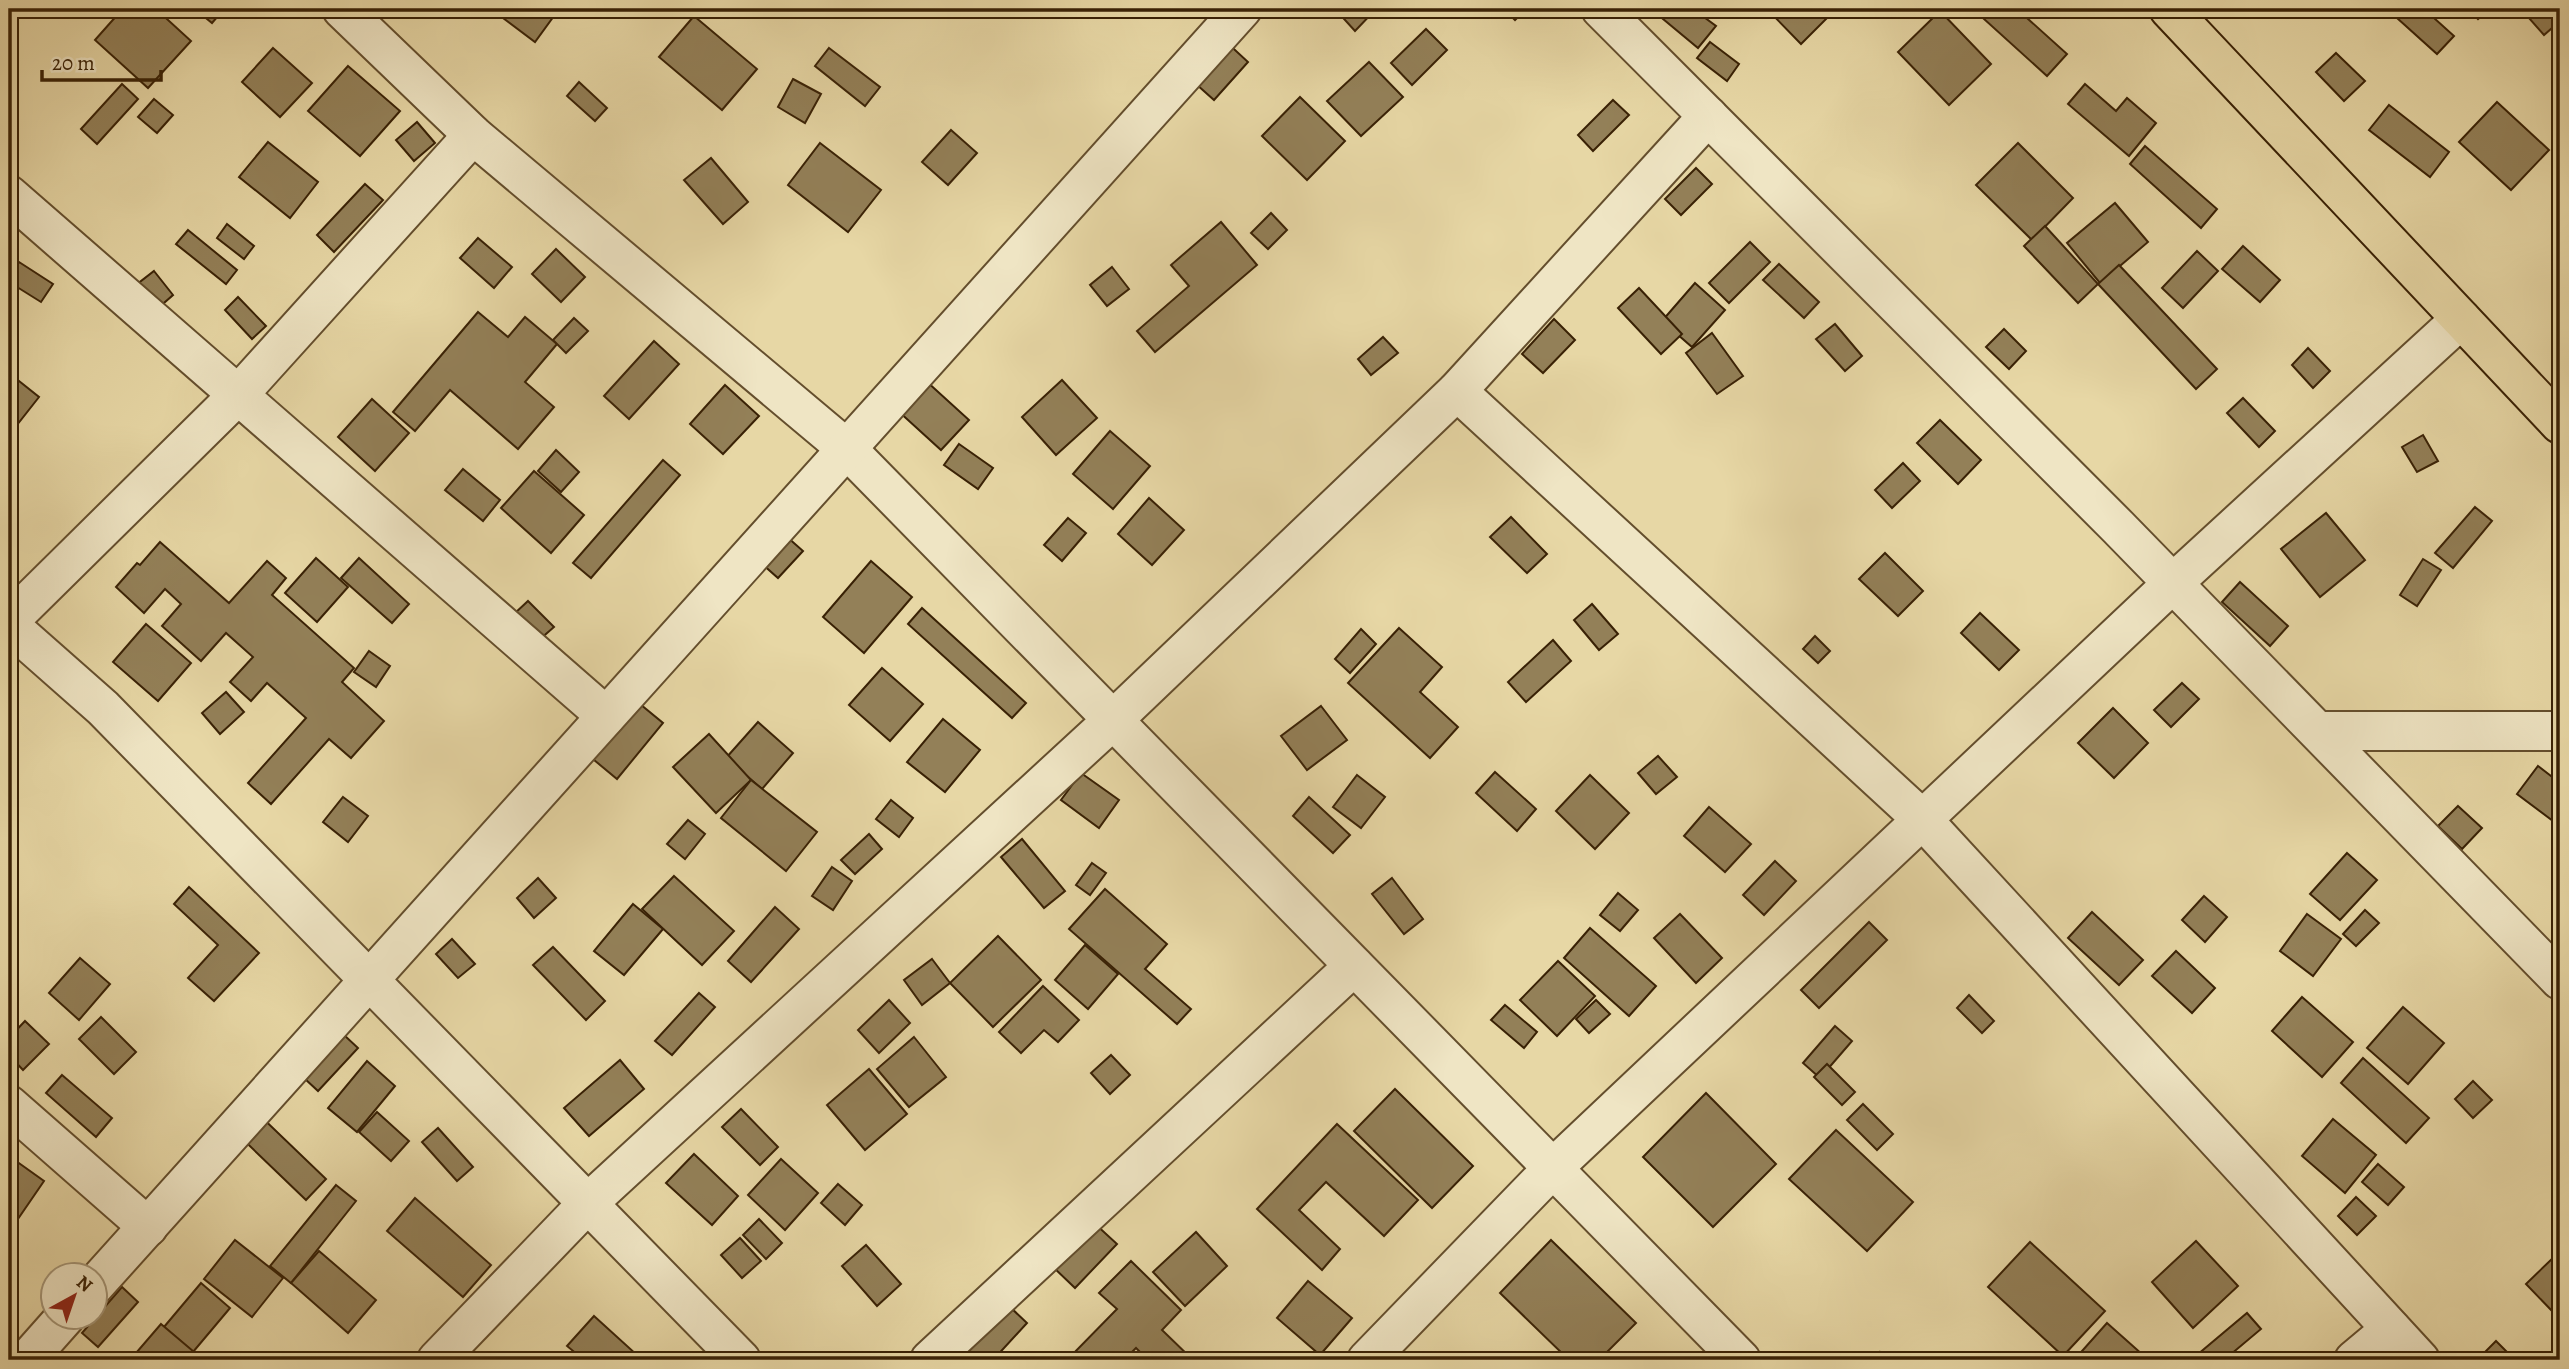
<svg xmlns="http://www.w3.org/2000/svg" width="2569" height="1369" font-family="Alegreya,serif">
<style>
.building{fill:#938058;stroke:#392105;stroke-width:2}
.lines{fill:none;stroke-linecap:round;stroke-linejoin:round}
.minor-casing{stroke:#644e2d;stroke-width:42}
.major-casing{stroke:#392105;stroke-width:42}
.minor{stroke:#efe5c4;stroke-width:38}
.major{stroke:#e7d7a5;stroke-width:38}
</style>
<rect width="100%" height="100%" fill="#e7d7a5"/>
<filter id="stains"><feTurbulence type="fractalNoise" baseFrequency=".00286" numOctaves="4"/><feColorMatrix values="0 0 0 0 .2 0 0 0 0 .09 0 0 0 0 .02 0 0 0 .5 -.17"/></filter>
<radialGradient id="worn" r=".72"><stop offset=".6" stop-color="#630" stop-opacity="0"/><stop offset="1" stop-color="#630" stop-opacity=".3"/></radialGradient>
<g class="building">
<path d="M115,9h41l35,32 -43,47 -53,-48 24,-27z"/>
<path d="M195,9h29l-12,14z"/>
<path d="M491,9h68l-24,33z"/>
<path d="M1335,9h41l-21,22z"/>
<path d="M1504,9h22l-11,11z"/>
<path d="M1651,9h42l23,17 -18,22z"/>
<path d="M1767,9h69l-35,35z"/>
<path d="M1973,9h44l50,45 -20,22z"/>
<path d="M2387,9h37l30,27 -17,18z"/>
<path d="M2468,9h21l-11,10z"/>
<path d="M2521,9h39v12l-16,14z"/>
<path d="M1940,11l51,53 -42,41 -51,-53z"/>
<path d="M694,16l63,53 -35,41 -63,-53z"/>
<path d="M1426,29l21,21 -35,35 -21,-22z"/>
<path d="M1222,38l26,24 -34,38 -27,-24z"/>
<path d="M1710,42l29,22 -12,17 -30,-23z"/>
<path d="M273,48l39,35 -32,34 -38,-35z"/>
<path d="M829,48l51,39 -15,19 -50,-40z"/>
<path d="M2336,53l29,28 -21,20 -28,-29z"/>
<path d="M1369,62l34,35 -42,39 -34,-35z"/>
<path d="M348,66l52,45 -40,45 -52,-45z"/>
<path d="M793,79l28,15 -16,29 -27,-16z"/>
<path d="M579,82l28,26 -12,13 -28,-25z"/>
<path d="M122,84l16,15 -41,45 -16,-15z"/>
<path d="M2085,84l31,27 11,-13 29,25 -27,33 -61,-52z"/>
<path d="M1300,97l45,44 -38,39 -45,-44z"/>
<path d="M154,99l19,16 -16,18 -19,-16z"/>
<path d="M1613,100l16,15 -36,36 -15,-16z"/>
<path d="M2497,102l52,48 -38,40 -52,-48z"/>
<path d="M2389,105l60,47 -19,25 -61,-47z"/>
<path d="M417,122l18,21 -21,18 -18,-21z"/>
<path d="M951,130l26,23 -29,32 -26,-23z"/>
<path d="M268,142l50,40 -28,36 -51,-41z"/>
<path d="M820,143l61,47 -33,42 -60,-47z"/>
<path d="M2018,143l55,55 -41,42 -56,-55z"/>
<path d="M2145,146l72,63 -16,19 -71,-64z"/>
<path d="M711,158l37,44 -25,22 -39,-44z"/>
<path d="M1696,168l16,16 -31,31 -16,-16z"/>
<path d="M365,184l18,16 -49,52 -17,-17z"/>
<path d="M2115,203l33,39 -48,41 -33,-40z"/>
<path d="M1271,213l16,17 -19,19 -17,-16z"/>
<path d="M1221,222l36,43 -102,87 -18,-21 52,-45 -18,-21z"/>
<path d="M227,224l27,22 -10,13 -27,-21z"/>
<path d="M2045,226l53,58 -20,19 -54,-57z"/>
<path d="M188,230l49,40 -11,14 -50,-40z"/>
<path d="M478,238l34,29 -18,21 -34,-30z"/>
<path d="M1750,242l20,20 -41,41 -20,-20z"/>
<path d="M2243,246l37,34 -20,22 -38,-33z"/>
<path d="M556,249l29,28 -24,25 -29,-28z"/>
<path d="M2197,251l21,20 -35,37 -21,-20z"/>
<path d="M19,262l34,22 -12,18 -32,-20z"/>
<path d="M1779,264l40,38 -15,16 -41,-38z"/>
<path d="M2119,265l98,104 -21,20 -98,-105z"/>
<path d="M1112,267l17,22 -22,17 -17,-21z"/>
<path d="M154,271l19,24 -16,14 -21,-24z"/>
<path d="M1695,283l30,27 -33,37 -30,-26z"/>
<path d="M1639,288l43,46 -21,20 -43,-46z"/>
<path d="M238,297l28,29 -14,13 -27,-29z"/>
<path d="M478,312l30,25 17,-20 32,27 -32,38 29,25 -36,42 -68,-59 -35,41 -22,-19z"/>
<path d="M574,318l14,13 -22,22 -13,-13z"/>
<path d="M1554,319l21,21 -32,33 -21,-19z"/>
<path d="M1835,324l27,32 -17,15 -29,-32z"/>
<path d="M2004,329l22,22 -17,18 -23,-22z"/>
<path d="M1712,333l31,43 -26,18 -31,-41z"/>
<path d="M1383,337l15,16 -27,22 -13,-16z"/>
<path d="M654,341l25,23 -50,55 -25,-23z"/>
<path d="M2308,348l22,23 -17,17 -21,-23z"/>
<path d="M9,373l30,24 -30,38z"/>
<path d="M925,380l44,40 -28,30 -44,-40z"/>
<path d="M1062,380l35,38 -41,37 -34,-38z"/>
<path d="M725,385l34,31 -36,38 -33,-30z"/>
<path d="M2243,398l32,33 -16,16 -32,-34z"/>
<path d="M372,399l37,34 -34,38 -37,-34z"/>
<path d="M1940,420l41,40 -23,24 -41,-41z"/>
<path d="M1110,431l40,35 -37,43 -40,-35z"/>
<path d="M2423,435l15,26 -21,11 -15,-25z"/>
<path d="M959,444l34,24 -15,21 -34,-24z"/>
<path d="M556,450l23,22 -18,20 -23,-21z"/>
<path d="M663,460l17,15 -89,103 -18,-15z"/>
<path d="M1903,463l17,18 -28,27 -17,-18z"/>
<path d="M463,469l37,31 -17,21 -38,-31z"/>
<path d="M534,471l50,44 -33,38 -50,-45z"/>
<path d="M1149,498l35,32 -32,35 -34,-31z"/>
<path d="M2475,507l17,14 -39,47 -18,-15z"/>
<path d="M2326,513l39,47 -45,37 -39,-48z"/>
<path d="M1511,517l36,37 -20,19 -37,-36z"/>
<path d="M1068,518l18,15 -24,28 -18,-16z"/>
<path d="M786,536l17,15 -25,27 -17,-15z"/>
<path d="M160,542l69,61 38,-42 19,17 -14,17 82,73 -12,14 42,39 -33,37 -22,-19 -58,65 -23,-21 58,-65 -39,-35 -16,18 -21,-19 23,-25 -27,-24 -25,28 -39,-35 19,-22 -16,-15 -21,24 -28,-26 21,-24 3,2z"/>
<path d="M1885,553l38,38 -25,25 -39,-37z"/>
<path d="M316,558l32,29 -31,35 -32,-29z"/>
<path d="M359,558l50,46 -17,19 -51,-45z"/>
<path d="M2423,559l18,11 -24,36 -17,-11z"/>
<path d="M871,561l41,36 -48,56 -41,-36z"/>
<path d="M2240,582l48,44 -18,20 -48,-44z"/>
<path d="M528,601l26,26 -15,13 -25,-26z"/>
<path d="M1592,604l26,30 -19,16 -25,-30z"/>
<path d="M922,608l104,95 -14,15 -104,-94z"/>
<path d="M1980,613l39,37 -20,20 -38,-37z"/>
<path d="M146,624l45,39 -33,38 -45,-39z"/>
<path d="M1399,628l43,39 -22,25 38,35 -28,31 -82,-75z"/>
<path d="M1361,629l15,15 -26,29 -15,-14z"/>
<path d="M1815,636l15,15 -12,12 -15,-14z"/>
<path d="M1553,640l18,21 -45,41 -18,-20z"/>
<path d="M369,651l21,15 -14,21 -22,-15z"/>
<path d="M882,668l41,36 -33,37 -41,-36z"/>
<path d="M2182,683l17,16 -28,28 -17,-17z"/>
<path d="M226,692l18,20 -24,22 -18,-21z"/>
<path d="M629,695l34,28 -46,56 -35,-29z"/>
<path d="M1321,706l26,34 -40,30 -26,-34z"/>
<path d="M2113,708l35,35 -34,35 -36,-35z"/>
<path d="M943,719l37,31 -35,42 -38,-30z"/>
<path d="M758,722l35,31 -31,36 -36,-31z"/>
<path d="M709,734l42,46 -35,33 -43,-46z"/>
<path d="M1658,756l19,21 -21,17 -18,-21z"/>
<path d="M2538,766l22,17v36l-3,5 -40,-30z"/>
<path d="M1495,772l41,37 -19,22 -41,-38z"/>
<path d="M1081,773l38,27 -20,28 -38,-28z"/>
<path d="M1357,775l28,22 -24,31 -28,-21z"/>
<path d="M1590,775l39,38 -34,36 -39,-38z"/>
<path d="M751,780l66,52 -31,39 -65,-53z"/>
<path d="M343,797l25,19 -20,26 -25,-20z"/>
<path d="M1309,797l41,38 -17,18 -40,-37z"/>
<path d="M891,800l22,18 -14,19 -23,-18z"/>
<path d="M2458,806l24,22 -20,21 -24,-23z"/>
<path d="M1709,807l42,37 -26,28 -41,-36z"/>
<path d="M688,820l17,14 -20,25 -18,-15z"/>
<path d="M869,834l13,15 -27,25 -14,-14z"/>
<path d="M1022,839l43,52 -21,17 -43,-51z"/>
<path d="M2347,853l30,27 -37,40 -30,-26z"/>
<path d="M1775,861l21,20 -32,34 -21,-20z"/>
<path d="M1092,863l14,10 -16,22 -14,-10z"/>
<path d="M832,867l20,14 -19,29 -21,-14z"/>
<path d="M674,876l60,55 -32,34 -60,-56z"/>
<path d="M538,878l18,20 -22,20 -17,-20z"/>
<path d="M1392,878l31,41 -19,15 -32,-40z"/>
<path d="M189,887l70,66 -45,48 -26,-23 30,-33 -44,-41z"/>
<path d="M1105,889l62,55 -22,25 46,40 -14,15 -108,-95z"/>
<path d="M1618,893l20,17 -18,21 -20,-16z"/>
<path d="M2204,896l23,21 -22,25 -23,-22z"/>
<path d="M633,904l30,25 -39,46 -30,-24z"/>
<path d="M775,907l24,22 -48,53 -23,-21z"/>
<path d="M2365,910l14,13 -23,23 -13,-12z"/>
<path d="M2092,912l51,48 -24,25 -51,-47z"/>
<path d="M1680,914l42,44 -26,25 -42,-45z"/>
<path d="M2307,914l34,25 -28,37 -33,-25z"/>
<path d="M1869,922l18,18 -68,68 -18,-18z"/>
<path d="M1590,928l66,58 -27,30 -65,-58z"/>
<path d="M998,936l43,44 -48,47 -43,-44z"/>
<path d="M452,939l23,25 -17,14 -22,-24z"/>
<path d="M1085,945l33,29 -30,35 -33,-29z"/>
<path d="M553,947l52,54 -19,19 -53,-55z"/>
<path d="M2176,951l39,37 -23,25 -40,-37z"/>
<path d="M80,958l30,26 -31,36 -30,-27z"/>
<path d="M932,959l18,24 -28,22 -18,-25z"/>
<path d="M1558,961l37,35 -38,40 -37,-36z"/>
<path d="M1043,986l36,34 -21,22 -14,-12 -23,23 -22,-21z"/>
<path d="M699,993l16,14 -43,48 -17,-14z"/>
<path d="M1969,995l25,26 -12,12 -25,-25z"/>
<path d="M2302,997l51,45 -31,35 -50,-46z"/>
<path d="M889,1000l21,23 -31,30 -21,-23z"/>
<path d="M1596,1000l14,14 -21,19 -13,-14z"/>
<path d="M1505,1005l32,27 -13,16 -33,-28z"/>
<path d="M2403,1007l41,36 -36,41 -41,-36z"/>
<path d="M101,1017l35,35 -22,22 -35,-35z"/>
<path d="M25,1021l24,23 -26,26 -14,-15v-17z"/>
<path d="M329,1021l29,27 -40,43 -29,-27z"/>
<path d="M1835,1026l17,15 -32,37 -17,-15z"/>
<path d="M914,1037l32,40 -37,30 -32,-38z"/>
<path d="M1111,1055l19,20 -20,19 -19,-21z"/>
<path d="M2363,1058l66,60 -23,25 -65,-60z"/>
<path d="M620,1060l24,29 -55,47 -25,-28z"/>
<path d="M367,1061l28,25 -38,46 -29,-24z"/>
<path d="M1827,1064l28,28 -13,13 -28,-28z"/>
<path d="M869,1069l38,45 -42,36 -38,-45z"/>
<path d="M62,1075l50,43 -16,19 -50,-44z"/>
<path d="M2473,1081l19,19 -19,18 -18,-19z"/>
<path d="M1395,1089l78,77 -41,42 -78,-77z"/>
<path d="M1706,1093l70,71 -63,63 -70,-70z"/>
<path d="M1863,1104l30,30 -16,16 -30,-30z"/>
<path d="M250,1106l76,73 -20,21 -76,-73z"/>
<path d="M741,1109l37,38 -18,18 -38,-38z"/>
<path d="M377,1112l32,29 -18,20 -32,-29z"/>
<path d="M2333,1119l43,36 -31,38 -43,-37z"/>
<path d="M1337,1124l81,76 -34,36 -58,-54 -27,28 41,39 -18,21 -65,-61z"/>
<path d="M438,1128l35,39 -16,14 -35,-39z"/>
<path d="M1836,1130l77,72 -46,49 -78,-72z"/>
<path d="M694,1154l44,42 -26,29 -46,-42z"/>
<path d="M9,1156l35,25 -35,51z"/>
<path d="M781,1159l37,34 -33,37 -37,-35z"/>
<path d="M2378,1164l26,23 -16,18 -26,-23z"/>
<path d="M838,1184l24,21 -17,20 -24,-22z"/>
<path d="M336,1185l20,16 -65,82 -21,-17z"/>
<path d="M2356,1197l20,19 -19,19 -19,-19z"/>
<path d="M415,1198l76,67 -28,32 -76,-66z"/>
<path d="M759,1219l23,24 -16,16 -23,-24z"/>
<path d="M1093,1222l24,22 -42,44 -24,-23z"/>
<path d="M1196,1232l31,34 -42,40 -32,-34z"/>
<path d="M740,1238l21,23 -19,17 -21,-23z"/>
<path d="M235,1240l48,38 -31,39 -48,-38z"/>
<path d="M1551,1240l85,83 -37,37h-30l-69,-67z"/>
<path d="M2196,1241l42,45 -45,42 -41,-46z"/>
<path d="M2030,1242l75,69 -42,45 -75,-69z"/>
<path d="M866,1245l35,39 -24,22 -35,-40z"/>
<path d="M319,1251l57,49 -28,33 -57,-50z"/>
<path d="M2555,1256l5,6v43l-7,7 -27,-28z"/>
<path d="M1131,1261l50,49 -19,20 31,30h-45l-12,-12 -12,12h-57l50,-51 -18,-16z"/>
<path d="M1308,1281l44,37 -32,37 -43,-37z"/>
<path d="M201,1283l29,25 -37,44 -29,-25z"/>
<path d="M122,1287l16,15 -40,45 -16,-14z"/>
<path d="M1009,1306l18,17 -34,37h-14l-10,-9z"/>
<path d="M2247,1313l14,16 -37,31h-33z"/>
<path d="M594,1316l43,39 -4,5h-49l-17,-14z"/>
<path d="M2107,1323l36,32 -5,5h-64z"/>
<path d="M161,1324l39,33 -3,3h-67z"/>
<path d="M2496,1341l19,19h-33l-3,-2z"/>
<path d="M1880,1352l10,8h-17z"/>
</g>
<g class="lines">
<g class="minor-casing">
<g id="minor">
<path d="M342,9l131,126 374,314 894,911"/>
<path d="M1601,9l517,518 442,453"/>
<path d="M9,195l597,521"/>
<path d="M1457,391l465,428 498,541"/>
<path d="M9,621l229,-226 235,-260"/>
<path d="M9,625l94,83 638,652"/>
<path d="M2318,731h242"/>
<path d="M9,1105l139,122"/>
<path d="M94,1286l1148,-1277"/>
<path d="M27,1360l39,-44"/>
<path d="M437,1360l151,-157 525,-483 344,-329 251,-275"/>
<path d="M930,1360l424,-394"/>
<path d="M1367,1360l186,-192 620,-585 288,-264"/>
<path d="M2354,1360l37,-31"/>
</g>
</g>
<g class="major-casing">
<path id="major" d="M2169,9l391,415"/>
</g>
<use href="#minor" class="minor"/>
<use href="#major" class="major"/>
</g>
<rect width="2569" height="1369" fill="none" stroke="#e7d7a5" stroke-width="35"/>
<rect x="10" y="10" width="2548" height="1348" fill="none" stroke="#392105" stroke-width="3.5"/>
<rect x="18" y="18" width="2534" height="1334" fill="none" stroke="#392105" stroke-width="2"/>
<g transform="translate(74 1296) rotate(40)"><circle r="33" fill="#efe5c4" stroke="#a69778" stroke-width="2"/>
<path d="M0-5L12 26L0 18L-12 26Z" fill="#8f2418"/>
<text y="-10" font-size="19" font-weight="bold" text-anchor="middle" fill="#392105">N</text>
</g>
<path d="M42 70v10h119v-10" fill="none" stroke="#392105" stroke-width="3.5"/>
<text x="52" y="70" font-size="21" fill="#392105" stroke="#efe5c4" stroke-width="5" paint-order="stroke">20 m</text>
<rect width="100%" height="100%" filter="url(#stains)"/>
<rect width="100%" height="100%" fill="url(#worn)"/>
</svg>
